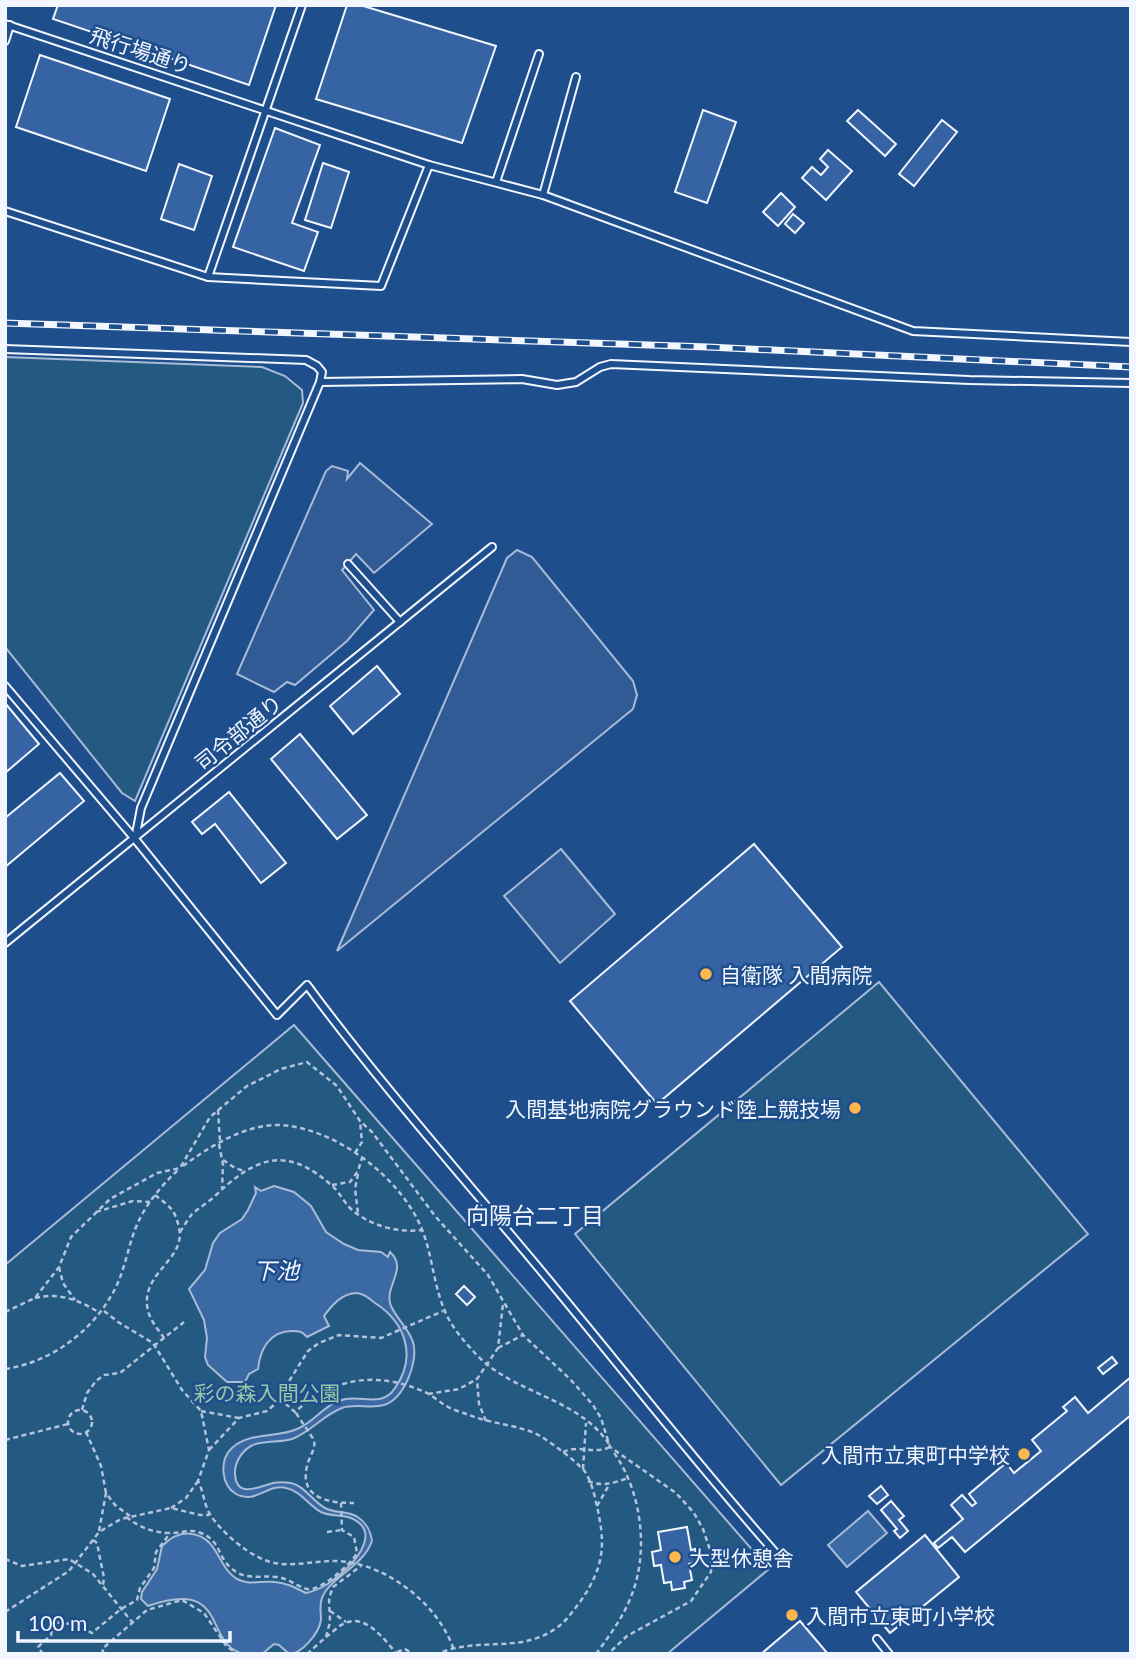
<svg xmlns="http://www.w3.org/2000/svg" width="1136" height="1659" font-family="Lato,'Noto Sans JP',sans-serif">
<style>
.green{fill:#245a82;stroke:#a8bbd7;stroke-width:2}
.parking{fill:#305b95;stroke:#a8bbd7;stroke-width:2}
.water{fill:#3b69a3;stroke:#a8bbd7;stroke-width:2}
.building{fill:#3563a3;stroke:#f2f6ff;stroke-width:2}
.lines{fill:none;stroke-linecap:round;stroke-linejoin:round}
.service-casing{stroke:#f2f6ff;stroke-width:10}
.path{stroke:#b3c4dc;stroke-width:2.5;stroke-dasharray:5 3.5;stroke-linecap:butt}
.service{stroke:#1f4e8c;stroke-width:6}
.rail-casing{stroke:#f2f6ff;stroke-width:7}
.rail{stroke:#1f4e8c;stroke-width:4.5;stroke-dasharray:13;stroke-linecap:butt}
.poi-dot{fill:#ffb74d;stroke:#1f4e8c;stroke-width:2.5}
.labels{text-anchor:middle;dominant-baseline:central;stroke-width:5;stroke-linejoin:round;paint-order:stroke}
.street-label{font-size:21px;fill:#f2f6ff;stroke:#1f4e8c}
.poi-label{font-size:21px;fill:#f2f6ff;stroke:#1f4e8c;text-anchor:start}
.park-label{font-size:21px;fill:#97c8a6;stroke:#1f4e8c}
.neighbourhood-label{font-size:23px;fill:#f2f6ff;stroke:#1f4e8c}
.water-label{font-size:23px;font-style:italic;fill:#f2f6ff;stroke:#1f4e8c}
</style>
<rect width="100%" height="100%" fill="#1f4e8c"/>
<g class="green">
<path d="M5,357l257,10 23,9 17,14 1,13 -168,398 -13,-8 -117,-146z"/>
<path d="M879,982l209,252 -307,251 -206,-251z"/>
<path d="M294,1025l475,544 -102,85h-662v-389z"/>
</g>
<g class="parking">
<path d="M360,463l72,61 -58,49 -18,-19 -14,16 32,40 -27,31 -52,44 -8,-3 -13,10 -37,-18 89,-203 6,-5 16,5 -1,8z"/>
<path d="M517,550l15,7 101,124 4,14 -4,14 -296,242 170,-393z"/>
<path d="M561,849l54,65 -55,49 -56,-67z"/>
</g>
<g class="water">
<path d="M274,1186l20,6 17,14 15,26 18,12 14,6 23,2 7,5 2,-5c19,17 -7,35 1,54 6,13 17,22 22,36 6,19 -9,57 -29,63 -14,4 -29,-2 -42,3 -19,7 -31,24 -50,31 -12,4 -30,1 -41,7 -9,5 -16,16 -16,26 0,26 21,16 35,12 6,-3 14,-2 21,-1 14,3 21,18 34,25 11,6 24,2 34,10 7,5 12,14 13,23 -9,26 -43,37 -50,57 -3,7 -1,14 -1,22 -2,13 -19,34 -32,34l-10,-9 -5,-1 -12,10c-5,0 -11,1 -17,0 -43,-8 -14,-77 -97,-48l-7,-7 1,-7 15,-23 5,-23c8,-8 19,-14 30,-12 27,4 25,33 45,45 13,7 25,1 38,3 12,1 21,6 31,11 17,-4 27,-12 40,-24 14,-13 33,-39 5,-51 -9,-4 -20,-1 -30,-6 -13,-7 -20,-21 -35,-24 -18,-5 -31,17 -50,6 -15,-9 -17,-34 -4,-46 16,-16 45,-10 65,-19 18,-7 29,-27 49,-30 18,-3 37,8 49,-11 22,-31 11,-65 -20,-85 -6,-4 -9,-9 -18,-10 -15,0 -25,12 -33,23l5,10 -22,11c-5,-6 -8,-6 -15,-6 -22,0 -32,18 -34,38l-9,5 -4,8h-18l-19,-17 -3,-8 2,-19 -3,-18 -15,-31 16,-19 8,-27 7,-10 22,-14 6,-9 8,-17 -1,-6 6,4z"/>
<path d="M868,1511l19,22 -40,34 -19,-22z"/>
</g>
<g class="building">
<path d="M58,5h218l-27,80 -196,-66z"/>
<path d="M347,5h13l136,41 -34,97 -146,-44z"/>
<path d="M40,55l130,44 -24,72 -130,-44z"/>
<path d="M703,110l33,12 -29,81 -32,-11z"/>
<path d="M858,110l38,34 -11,12 -38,-35z"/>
<path d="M942,120l15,12 -43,54 -15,-12z"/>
<path d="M275,128l45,17 -28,78 26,9 -14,39 -71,-24z"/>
<path d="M828,150l24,21 -26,29 -24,-22 10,-11 9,8 7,-8 -8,-8z"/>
<path d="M323,163l26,9 -18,56 -26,-8z"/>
<path d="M179,164l33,12 -18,54 -33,-11z"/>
<path d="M781,193l14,14 -17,19 -15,-14z"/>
<path d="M793,214l11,9 -9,10 -10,-9z"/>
<path d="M377,666l23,28 -47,40 -23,-28z"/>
<path d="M5,703l34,41 -34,29z"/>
<path d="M300,734l67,81 -30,24 -66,-80z"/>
<path d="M60,773l24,28 -79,66v-49z"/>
<path d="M229,792l57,71 -25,20 -46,-59 -13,10 -10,-12z"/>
<path d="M754,844l88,103 -185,157 -87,-103z"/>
<path d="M464,1286l11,11 -8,8 -11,-11z"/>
<path d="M1112,1357l5,6 -14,11 -5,-6z"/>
<path d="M1131,1377v38l-166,137 -13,-15 -14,11 -4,-5 29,-24 -12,-14 11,-10 10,11 4,-3 -7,-9 37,-31 8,10 27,-22 -9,-11 35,-29 -4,-4 12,-10 13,16z"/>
<path d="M881,1486l7,9 -11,9 -8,-8z"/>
<path d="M891,1501l13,15 -5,4 9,11 -8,7 -6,-7 3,-2 -16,-19z"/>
<path d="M687,1527l4,23 4,-1 2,13 -8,2 3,16 -8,2 1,6 -13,2 -1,-8 -7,1 -3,-18 -7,1 -2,-14 9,-2 -3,-18z"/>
<path d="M925,1535l34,42 -69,56 -34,-41z"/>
<path d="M800,1621l28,33h-67z"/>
</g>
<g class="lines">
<g class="service-casing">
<g id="service">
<path d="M5,24l424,141 114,30 370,136 218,11"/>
<path d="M5,41l5,-16"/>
<path d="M496,182l43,-128"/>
<path d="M543,195l33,-118"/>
<path d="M5,211l203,66 173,9 48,-121"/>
<path d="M208,277l94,-272"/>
<path d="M5,349l301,11 11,6 5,6 -2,10 -179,426 -6,31"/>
<path d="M320,382l202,-3 35,6 19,-3 24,-15 11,-3 358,16 162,3"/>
<path d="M348,564l52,58"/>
<path d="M5,686l130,153 142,176 30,-30c71,96 149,184 225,275 83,99 162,201 248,298"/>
<path d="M5,943l487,-396"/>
<path d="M877,1639l12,15"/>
</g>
</g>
<g class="path">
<path d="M218,1110l2,32"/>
<path d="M219,1144l4,21 -1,23"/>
<path d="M355,1153l7,-11 -2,-21"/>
<path d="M223,1160l12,8 9,3"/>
<path d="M183,1166c26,-19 62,-42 97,-41 55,3 119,51 141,102 11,26 12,55 23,82 6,16 19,31 30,43 37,42 103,44 135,92"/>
<path d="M358,1174l-3,15 3,24"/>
<path d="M332,1185l18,-3 8,-11 4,-13"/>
<path d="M155,1195c15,12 20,14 24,33 7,31 -35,43 -32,77 1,13 10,23 17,33"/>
<path d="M96,1212l37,-11 17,1"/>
<path d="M180,1232c4,-6 8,-13 12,-18 7,-6 15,-11 22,-17 39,-38 70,-53 116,-13 9,7 13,17 21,25 19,17 47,24 71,21"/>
<path d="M59,1267l4,16 12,17"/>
<path d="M35,1298c24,-6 44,2 65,15"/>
<path d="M104,1311l14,11 35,21 29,47 19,21 8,39 -11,31c6,11 6,25 13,35 11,16 32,34 49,42 24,12 49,3 74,3 51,0 108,45 121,93"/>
<path d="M5,1312l30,-14 24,-31 12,-30 39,-38 47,-26 23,-5 30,-51 37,-31 34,-17 26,-7 30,24 23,35 12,11 63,84 53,59 35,60 47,44 23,26 8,13 9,29 66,46 18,20 9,16 9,27 -1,16 -20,29 -64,35 -19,18"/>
<path d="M498,1348l25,-13"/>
<path d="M5,1369c47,-7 88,-38 110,-80 10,-20 13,-42 21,-62 9,-22 25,-41 42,-57"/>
<path d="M428,1394l31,-5 18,-10"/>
<path d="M279,1398l16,14c40,-36 84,-41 132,-19 6,3 12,9 18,12 7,5 16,7 24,10 22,9 52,10 71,21 15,9 30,21 42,32 7,7 12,24 14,34 10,42 9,64 -16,100 -8,10 -14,20 -25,27 -36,25 -79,7 -117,25"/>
<path d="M82,1410l5,-17 9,-12 8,-6 16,-2 64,-51"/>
<circle cx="80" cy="1422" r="12"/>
<path d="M201,1411l38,7"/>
<path d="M296,1413l18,27c2,9 -5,17 -7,26 -8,33 23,37 47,37"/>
<path d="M486,1421l-7,-17 -2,-25 21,-31 5,-44"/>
<path d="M86,1432l15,34 5,27 9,12 15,11"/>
<path d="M5,1440l63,-16"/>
<path d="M209,1450l30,-32 28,-7 7,-6 34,-54 11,-8 20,-8 42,3 62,-27"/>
<path d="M563,1452c15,-8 32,3 47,-5"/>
<path d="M583,1469l3,-46"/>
<path d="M588,1481c15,6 25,2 40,-3"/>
<path d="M597,1506l12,-21"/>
<path d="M171,1508l15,-10 12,-17"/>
<path d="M126,1517c15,11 25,15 43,16 12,1 20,-5 32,0 20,8 16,23 30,35 14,13 29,7 46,9 11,1 19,9 30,12 13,3 44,-25 50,-36l-3,-16 -12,-7 -1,-27"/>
<path d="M99,1531l7,-38"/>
<path d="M327,1532l15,-2"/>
<path d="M93,1540l4,3 7,35 -1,7"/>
<path d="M5,1559l17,7 47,-7 24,15 39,48"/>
<path d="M330,1611l16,11"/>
<path d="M5,1612l64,-41 30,-39 22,-13 50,-11 29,7h9"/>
<path d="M326,1637c6,-4 12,-11 19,-14 21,-9 39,16 51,30"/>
<path d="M397,1652l8,-3 8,5"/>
<path d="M43,1654l-5,-7 13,-12 2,-13 18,2 21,9 29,-24 16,-9 3,-12 14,-20 2,-16 14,-19"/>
<path d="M104,1654l-2,-5 45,-39 35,-10 22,13 23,34 12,7"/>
<path d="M307,1654l19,-17 4,-15 -1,-24 4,-11 28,-21"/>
<path d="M596,1654c13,-18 26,-35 34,-55 20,-46 12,-109 -18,-149"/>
</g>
<use href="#service" class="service"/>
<g class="rail-casing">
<path id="rail" d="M5,323l703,24 423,20"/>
</g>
<use href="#rail" class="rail"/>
</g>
<g class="poi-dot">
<circle cx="706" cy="974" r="7"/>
<circle cx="855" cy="1108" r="7"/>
<circle cx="1024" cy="1454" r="7"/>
<circle cx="675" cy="1557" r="7"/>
<circle cx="792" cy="1615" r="7"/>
</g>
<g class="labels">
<g class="street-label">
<text transform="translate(141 50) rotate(18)">飛行場通り</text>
<text transform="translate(238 732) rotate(-39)">司令部通り</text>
</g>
<g class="poi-label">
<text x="720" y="974">自衛隊 入間病院</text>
<text x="841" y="1108" text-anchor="end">入間基地病院グラウンド陸上競技場</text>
<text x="1010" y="1454" text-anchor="end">入間市立東町中学校</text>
<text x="689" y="1557">大型休憩舎</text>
<text x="806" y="1615">入間市立東町小学校</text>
</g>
<g class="park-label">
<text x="267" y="1392">彩の森入間公園</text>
</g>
<g class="neighbourhood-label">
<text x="535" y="1215">向陽台二丁目</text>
</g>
<g class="water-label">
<text x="276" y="1270">下池</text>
</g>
</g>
<rect width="1136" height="1659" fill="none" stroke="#f2f6ff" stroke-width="14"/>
<path d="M18 1631v10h212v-10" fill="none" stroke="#f2f6ff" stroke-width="3.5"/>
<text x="28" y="1631" font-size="21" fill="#f2f6ff" stroke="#1f4e8c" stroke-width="5" paint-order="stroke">100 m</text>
</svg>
